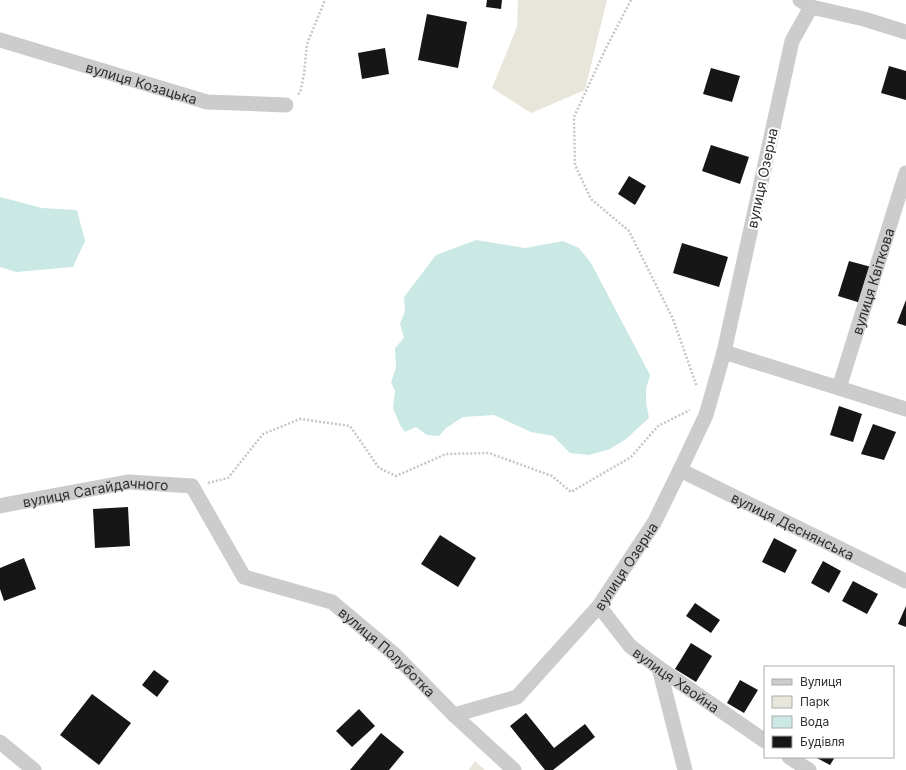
<svg xmlns="http://www.w3.org/2000/svg" width="906" height="770" font-family="Inter,sans-serif">
<style>
.green{fill:#e8e6db}
.water{fill:#cbe9e4}
.building{fill:#161616}
.lines{fill:none;stroke-linecap:round;stroke-linejoin:round}
.path{stroke:#c6c6c6;stroke-width:2.5;stroke-dasharray:2 2;stroke-linecap:butt}
.street{stroke:#ccc;stroke-width:15}
.labels{text-anchor:middle;dominant-baseline:central;stroke-width:4;stroke-linejoin:round;paint-order:stroke}
.street-label{font-size:14px;fill:#2f2f2f;stroke:#fff}
</style>
<rect width="100%" height="100%" fill="#fff"/>
<g class="green">
<path d="M518,0h89l-22,90 -54,23 -39,-25 25,-61z"/>
<path d="M475,761l10,9h-16z"/>
</g>
<g class="water">
<path d="M0,197l42,11 35,2 8,31 -12,26 -57,5 -16,-5z"/>
<path d="M476,240l49,8 38,-7 16,7 12,15 59,112 -4,14v13l3,16 -23,21 -16,10 -21,6 -19,-2 -17,-17 -22,-4 -37,-17 -31,2 -17,11 -7,8 -12,-1 -11,-8 -11,5 -5,-7 -7,-17 2,-17 -4,-9 5,-14 -1,-20 9,-10 -4,-14 5,-13 -1,-14 32,-42z"/>
</g>
<g class="building">
<path d="M487,0h15l-1,9 -15,-2z"/>
<path d="M427,14l40,8 -9,46 -40,-8z"/>
<path d="M385,48l4,26 -27,5 -4,-26z"/>
<path d="M889,66l17,5v29l-25,-7z"/>
<path d="M711,68l29,8 -8,26 -29,-8z"/>
<path d="M711,145l38,12 -9,27 -38,-13z"/>
<path d="M629,176l17,10 -11,19 -17,-11z"/>
<path d="M682,243l46,14 -9,30 -46,-14z"/>
<path d="M849,261l26,7 -11,36 -26,-8z"/>
<path d="M906,300v26l-9,-3z"/>
<path d="M839,406l23,8 -9,28 -23,-7z"/>
<path d="M873,424l23,8 -12,28 -23,-6z"/>
<path d="M128,507l2,39 -35,2 -2,-39z"/>
<path d="M440,535l36,23 -18,29 -37,-23z"/>
<path d="M774,538l23,12 -12,23 -23,-11z"/>
<path d="M24,558l12,31 -32,12 -4,-12v-21z"/>
<path d="M823,561l18,10 -12,22 -18,-10z"/>
<path d="M853,581l25,13 -11,20 -25,-13z"/>
<path d="M695,603l25,17 -9,13 -25,-17z"/>
<path d="M906,606v21l-8,-3z"/>
<path d="M691,643l21,13 -16,26 -21,-13z"/>
<path d="M154,670l15,11 -12,16 -15,-12z"/>
<path d="M740,680l18,10 -14,23 -17,-10z"/>
<path d="M92,694l39,29 -32,42 -39,-30z"/>
<path d="M359,709l16,17 -23,21 -16,-16z"/>
<path d="M526,713l28,35 31,-24 10,13 -42,33h-8l-35,-44z"/>
<path d="M381,733l23,19 -15,18h-39z"/>
<path d="M815,757h20l-5,8z"/>
</g>
<g class="lines">
<g class="path">
<path d="M631,0l-26,50 -31,67 1,48 16,34 38,32 44,88 24,68"/>
<path d="M298,94l2,-1 4,-19 3,-30 18,-44"/>
<path d="M208,483l20,-5 35,-44 37,-15 50,7 29,42 17,8 50,-22 43,-1 63,23 19,16 60,-35 27,-31 32,-16"/>
</g>
<g class="street">
<path d="M800,0l11,7 53,12 42,13"/>
<path d="M811,7l-19,34 -68,311 182,57"/>
<path id="s1" d="M0,40l207,62 79,3"/>
<path id="s2" d="M839,388l67,-215"/>
<path id="s3" d="M680,470l226,111"/>
<path id="s4" d="M0,506l4,-1 125,-23 63,4 52,91 88,25 62,52 60,61 60,55"/>
<path id="s5" d="M599,606l31,40 29,22 106,73"/>
<path d="M659,668l26,102"/>
<path id="s6" d="M454,715l63,-18 82,-91 55,-83 26,-53 26,-55 18,-63"/>
<path d="M0,742l34,28"/>
<path d="M789,757l20,13"/>
</g>
</g>
<g class="labels">
<g class="street-label">
<text stroke="none"><textPath href="#s1" startOffset="148">вулиця Козацька</textPath></text>
<text transform="translate(762 178) rotate(-78)">вулиця Озерна</text>
<text stroke="none"><textPath href="#s2" startOffset="112">вулиця Квіткова</textPath></text>
<text stroke="none"><textPath href="#s4" startOffset="97">вулиця Сагайдачного</textPath></text>
<text stroke="none"><textPath href="#s3" startOffset="126">вулиця Деснянська</textPath></text>
<text stroke="none"><textPath href="#s6" startOffset="236">вулиця Озерна</textPath></text>
<text stroke="none"><textPath href="#s4" startOffset="465">вулиця Полуботка</textPath></text>
<text stroke="none"><textPath href="#s5" startOffset="108">вулиця Хвойна</textPath></text>
</g>
</g>
<rect x="764" y="666" width="130" height="92" fill="#ffffff" stroke="#acacac"/>
<rect x="772" y="679" width="20" height="6" fill="#cccccc" stroke="#acacac"/>
<text x="800" y="686" font-size="12" fill="#2f2f2f">Вулиця</text>
<rect x="772" y="696" width="20" height="12" fill="#e8e6db" stroke="#acacac"/>
<text x="800" y="706" font-size="12" fill="#2f2f2f">Парк</text>
<rect x="772" y="716" width="20" height="12" fill="#cbe9e4" stroke="#acacac"/>
<text x="800" y="726" font-size="12" fill="#2f2f2f">Вода</text>
<rect x="772" y="736" width="20" height="12" fill="#161616" stroke="#acacac"/>
<text x="800" y="746" font-size="12" fill="#2f2f2f">Будівля</text>
</svg>
